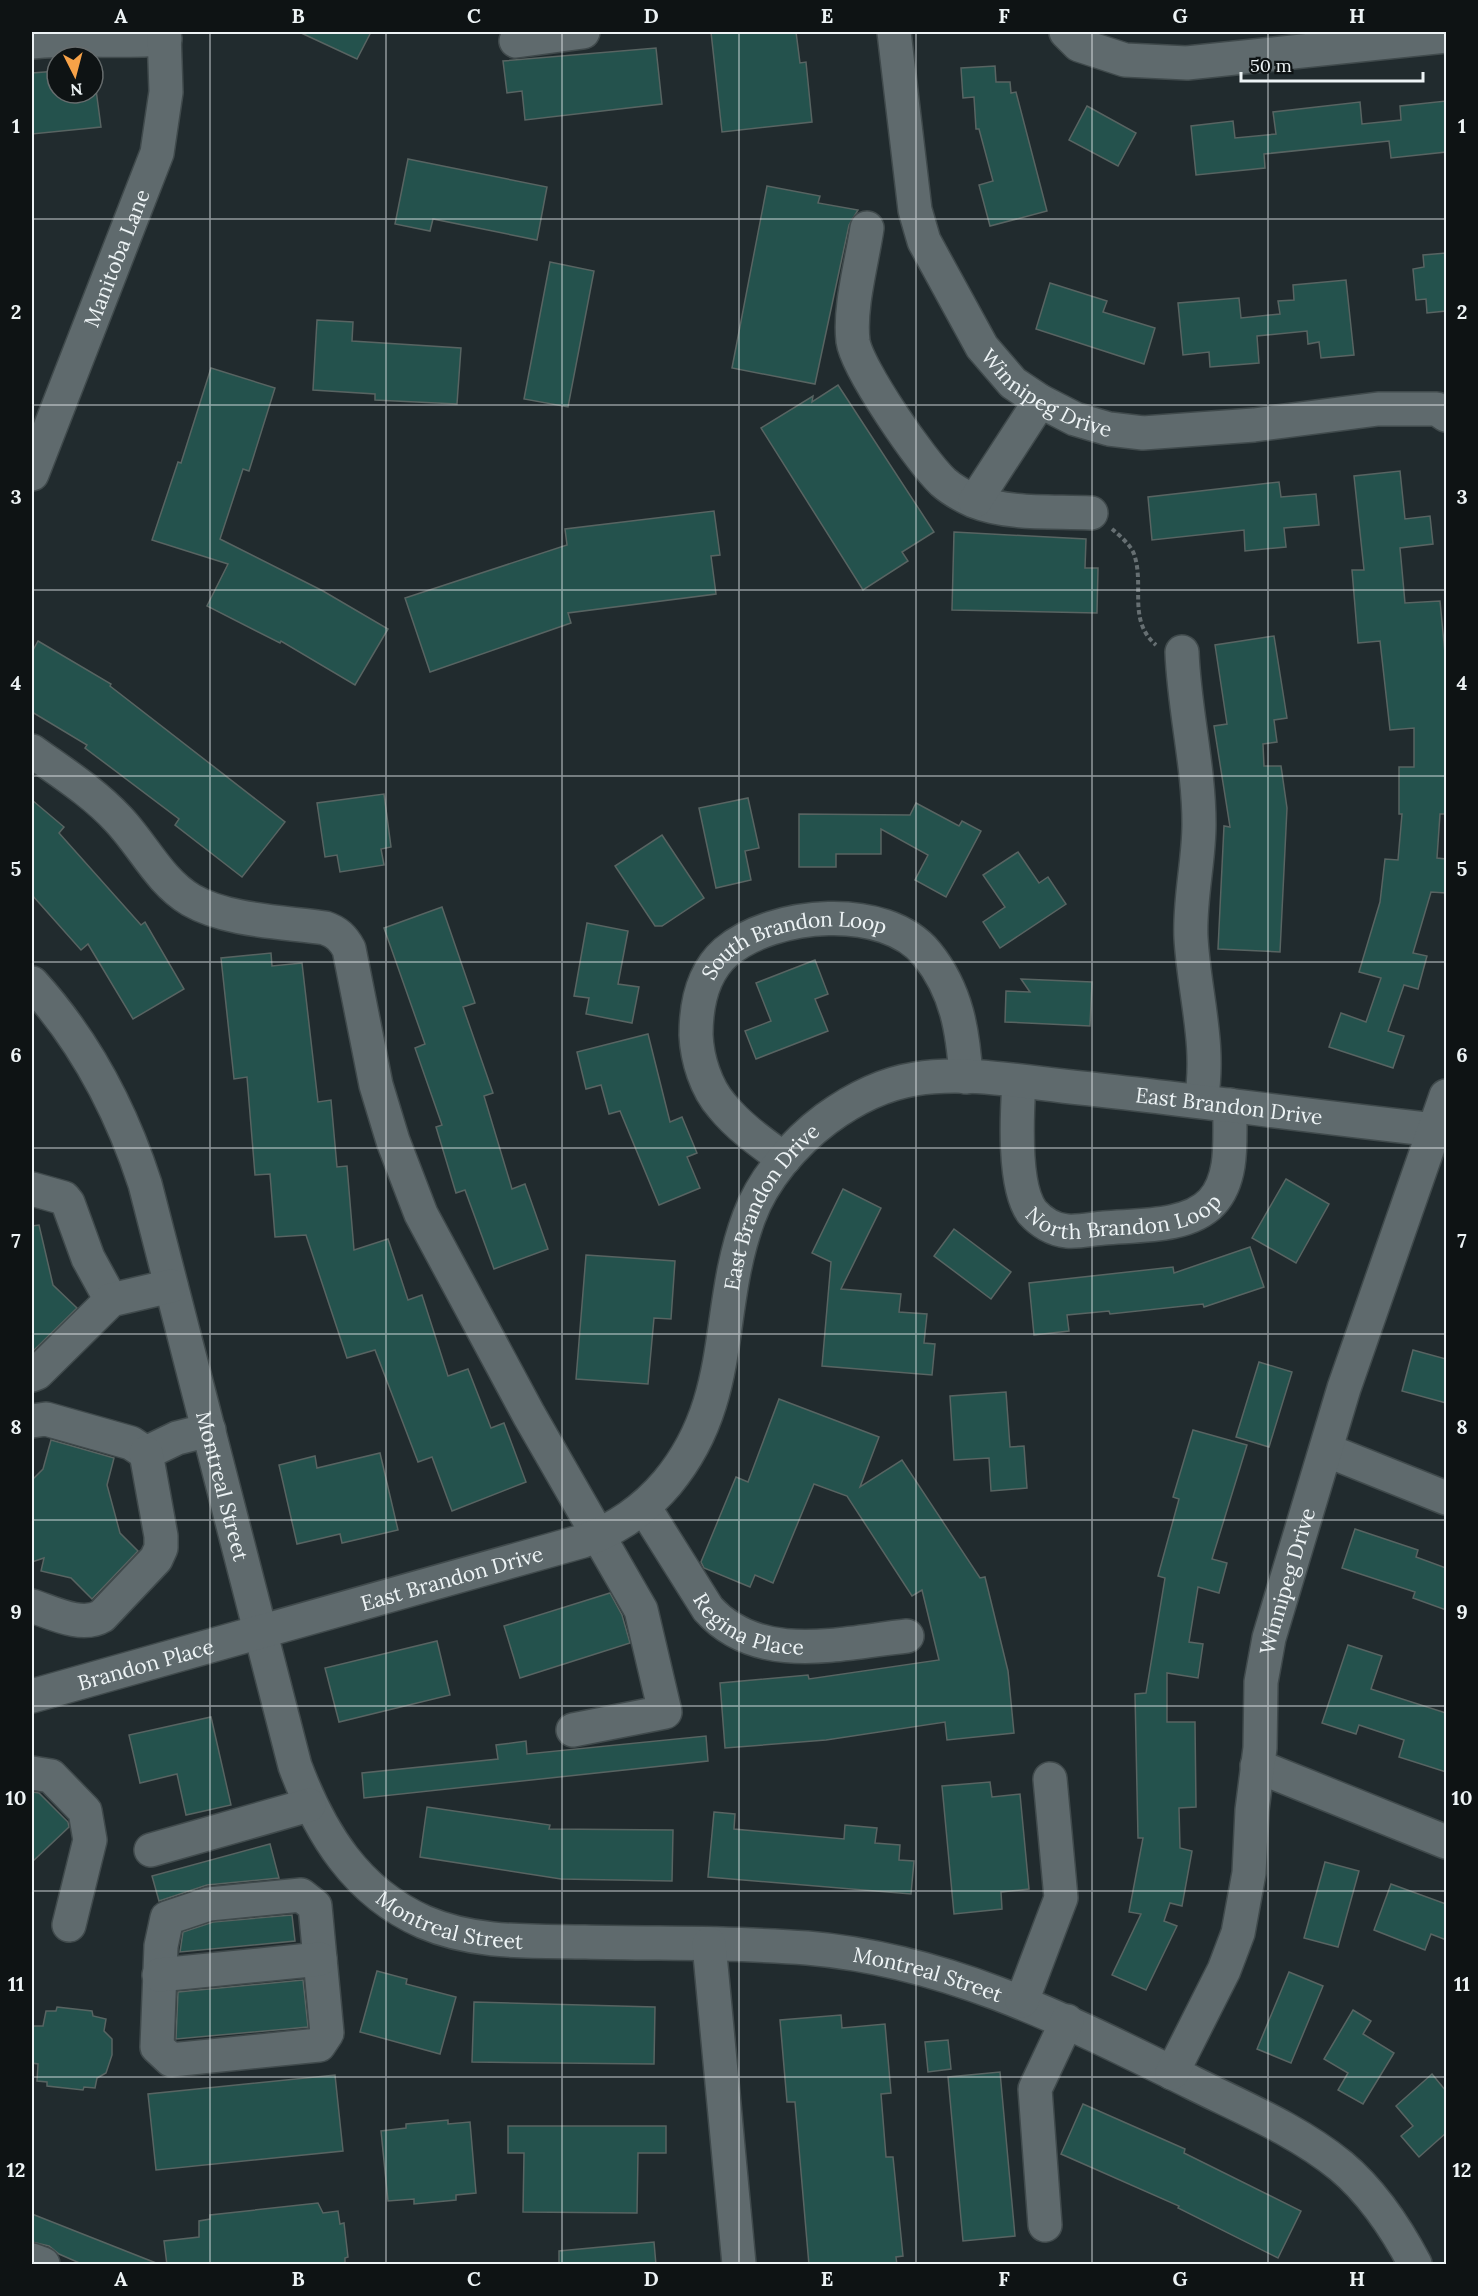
<svg xmlns="http://www.w3.org/2000/svg" width="1478" height="2296" font-family="Lora,serif">
<style>
.building{fill:#24524d;stroke:#586462;stroke-width:1.5}
.lines{fill:none;stroke-linecap:round;stroke-linejoin:round}
.minor-casing{stroke:#404a4c;stroke-width:36}
.path{stroke:#666f72;stroke-width:4;stroke-dasharray:4.5 3;stroke-linecap:butt}
.minor{stroke:#5f6a6d;stroke-width:33}
.grid{fill:none;stroke:#edf3f5;stroke-width:1.5;stroke-opacity:0.55}
.labels{text-anchor:middle;dominant-baseline:central;stroke-width:5;stroke-linejoin:round;paint-order:stroke}
.street-label{font-size:21px;fill:#edf3f5;stroke:#0e1314}
.neatline{fill:none;stroke:#edf3f5;stroke-width:2}
.grid-label{font-size:20px;text-anchor:middle;font-weight:bold;fill:#edf3f5}
</style>
<rect width="100%" height="100%" fill="#212b2e"/>
<g class="building">
<path d="M299,32h72l-14,27z"/>
<path d="M711,32h85l4,31 6,-1 6,60 -90,10z"/>
<path d="M656,48l6,56 -137,16 -3,-29 -15,2 -4,-32z"/>
<path d="M995,66l1,16h14l1,11 5,-1 31,119 -57,15 -11,-41 14,-4 -14,-52h-3l-2,-32 -11,1 -2,-30z"/>
<path d="M93,67l8,60 -69,7v-61l25,-2v22h36z"/>
<path d="M1446,101v51l-55,6 -2,-17 -125,13 1,14 -69,7 -5,-49 42,-5 2,17 41,-4 -3,-22 87,-10 2,22 39,-4 -1,-14z"/>
<path d="M1087,106l49,27 -18,33 -49,-26z"/>
<path d="M408,159l139,28 -10,53 -104,-21 -3,12 -35,-7z"/>
<path d="M767,186l53,10 -2,7 40,7 -9,15 -34,159 -83,-16z"/>
<path d="M1446,253v58l-19,2 -1,-14 -10,1 -3,-31 11,-2 -1,-12z"/>
<path d="M550,262l44,9 -26,136 -44,-8z"/>
<path d="M1346,280l8,75 -33,3 -2,-16 -11,2 -1,-13 -50,5 2,27 -49,4 -1,-15 -26,3 -5,-52 61,-5 2,20 39,-4 -2,-13 16,-1 -1,-15z"/>
<path d="M1050,283l57,18 -4,11 52,16 -11,36 -108,-35z"/>
<path d="M317,320l36,2 -1,19 109,7 -4,56 -82,-4v-6l-62,-4z"/>
<path d="M211,368l64,20 -26,83 -6,-2 -23,70 103,52 65,38 -33,56 -74,-44 -1,2 -73,-37 21,-42 -76,-24 26,-78 3,1z"/>
<path d="M838,385l96,147 -32,20 6,9 -45,29 -102,-162 52,-32 -1,6z"/>
<path d="M1400,471l5,48 25,-3 3,28 -33,4 5,55 35,-2 6,63v150h-6l-3,44 9,1v34l-15,-1 -18,61 14,3 -9,33 -14,-4 -16,46 16,5 -11,32 -64,-21 12,-34 25,9 15,-44 -22,-6 21,-70 5,-43 13,1 4,-46h-3v-47h15v-39l-24,2 -10,-89 -22,2 -6,-73h12l-10,-94z"/>
<path d="M1279,482l2,15 35,-3 3,31 -35,3 2,19 -41,4 -1,-21 -92,10 -4,-43z"/>
<path d="M714,511l6,44 -9,1 5,38 -148,19 3,10 -141,49 -25,-74 162,-53 -2,-16z"/>
<path d="M954,532l132,7 -1,29h13l-1,45 -145,-3z"/>
<path d="M1274,636l13,82 -13,2 3,22 -14,2 1,22h17l6,42 -7,144 -62,-3 6,-123 6,1 -16,-101 13,-2 -12,-79z"/>
<path d="M38,641l73,43 -1,2 175,136 -43,55 -67,-52 4,-6 -94,-71 2,-3 -55,-33v-60z"/>
<path d="M384,794l7,53 -10,2 3,16 -44,7 -3,-17 -12,2 -8,-54z"/>
<path d="M748,798l11,50 -14,3 6,29 -35,8 -17,-80z"/>
<path d="M32,800l32,27 -5,6 82,92 4,-3 39,67 -51,30 -45,-75 -7,6 -49,-55z"/>
<path d="M916,803l43,23 3,-5 19,10 -35,66 -31,-17 13,-25 -47,-26v25h-45v13h-37v-53l111,1z"/>
<path d="M662,835l42,63 -42,28h-7l-40,-60z"/>
<path d="M1018,852l21,31 9,-6 18,27 -66,44 -17,-26 22,-15 -22,-32z"/>
<path d="M442,907l33,96 -12,4 30,86 -9,3 28,93 13,-5 23,65 -54,20 -29,-79 -9,3 -20,-66 6,-2 -27,-77 10,-4 -41,-116z"/>
<path d="M587,923l41,8 -10,53 21,3 -7,36 -46,-9 3,-16 -15,-2z"/>
<path d="M271,953l1,13 30,-3 16,139 13,-2 6,67 10,-1 7,84 34,-11 20,61 14,-5 26,81 20,-7 23,59 13,-5 22,59 -74,29 -20,-54 -14,5 -43,-112 -28,8 -41,-123 -31,2 -5,-63 -15,1 -8,-98 -13,2 -13,-121z"/>
<path d="M815,960l13,34 -13,5 13,32 -72,28 -11,-28 26,-10 -15,-38z"/>
<path d="M1021,979l71,3 -2,44 -85,-4 1,-31 24,1z"/>
<path d="M648,1034l22,88 12,-5 15,36 -10,4 13,31 -41,17 -39,-94 -11,3 -8,-29 -15,4 -9,-37z"/>
<path d="M1286,1179l43,25 -33,59 -44,-25z"/>
<path d="M843,1189l38,19 -40,81 60,5 -2,18 28,2 -3,29 11,1 -3,31 -110,-9 9,-104 -19,-9z"/>
<path d="M39,1225l14,60 24,23 -45,44v-126z"/>
<path d="M954,1229l57,43 -20,27 -57,-43z"/>
<path d="M1250,1247l14,40 -60,20 -1,-3 -93,10 -1,-3 -42,4 2,16 -35,4 -5,-52 144,-16 1,6z"/>
<path d="M586,1255l89,6 -4,58 -17,-1 -6,66 -72,-5z"/>
<path d="M1413,1350l33,9v44l-44,-12z"/>
<path d="M1259,1362l33,10 -23,75 -33,-10z"/>
<path d="M1006,1392l4,55 14,-1 3,42 -36,3 -2,-33 -35,2 -4,-64z"/>
<path d="M779,1399l100,38 -19,50 42,-27 78,118 5,-1 23,94 6,62 -67,7 -2,-18 -119,18 -101,8 -5,-65 88,-8 1,4 130,-19 -17,-70 -10,6 -65,-100 -33,-12 -41,99 -18,-8 -5,12 -46,-19 -3,-6 35,-85 12,5z"/>
<path d="M1193,1430l54,15 -35,114 15,4 -8,30 -21,-6 -9,55 14,2 -5,34 -31,-5v49h28l1,85 -17,1 1,40 12,3 -10,55 -12,-3 -6,18 13,5 -31,64 -34,-15 29,-61 -12,-2 14,-74h-5l-3,-144 11,-1 19,-115 -7,-2 21,-77 -6,-2z"/>
<path d="M51,1440l63,18 -7,27 13,48 18,18 -46,48 -21,-21 -30,-7 3,-13 -12,4v-82l11,-11z"/>
<path d="M380,1453l18,77 -56,13 -2,-9 -43,10 -18,-79 36,-9 2,12z"/>
<path d="M1355,1529l63,21 -2,7 30,11v42l-33,-12 2,-6 -73,-24z"/>
<path d="M610,1593l12,22 8,28 -110,35 -16,-52z"/>
<path d="M437,1641l13,54 -111,27 -14,-54z"/>
<path d="M1348,1645l34,11 -11,33 75,24v59l-47,-15 5,-17 -45,-15 -3,9 -34,-11z"/>
<path d="M211,1717l20,88 -45,10 -9,-41 -37,9 -11,-48z"/>
<path d="M706,1736l2,25 -344,37 -2,-25 136,-14 -2,-14 30,-4 1,13z"/>
<path d="M990,1782l2,15 28,-3 9,95 -28,3 1,17 -48,5 -12,-128z"/>
<path d="M32,1792l7,1 29,29 1,5 -37,35z"/>
<path d="M427,1807l123,18 -1,4 124,1 -1,51 -111,-2 -141,-22z"/>
<path d="M714,1812l21,2 -1,15 110,10 1,-14 32,3 -2,15 25,2 -1,15 15,1 -3,33 -203,-17z"/>
<path d="M270,1844l9,34 -72,7 -48,16 -7,-25z"/>
<path d="M1325,1862l34,9 -21,76 -34,-9z"/>
<path d="M1391,1884l55,20v36l-15,-6 -6,16 -51,-20z"/>
<path d="M292,1915l3,26 -115,11 3,-20 30,-10z"/>
<path d="M377,1971l30,8 -1,5 50,13 -16,57 -80,-22z"/>
<path d="M1289,1972l34,14 -32,77 -34,-14z"/>
<path d="M303,1980l5,47 -132,12 2,-47z"/>
<path d="M474,2002l181,5 -1,57 -182,-2z"/>
<path d="M57,2007l35,4 1,5 13,3 -2,12 8,8v16l-6,18 -9,5 -2,10 -11,-1 -1,3 -36,-4v-4l-10,-1 1,-17 -6,-1v-37h11l3,-15h10z"/>
<path d="M1353,2010l18,11 -8,13 31,19 -31,51 -25,-14 10,-17 -24,-14z"/>
<path d="M841,2015l1,13 43,-4 6,69 -10,1 5,63h7l10,99 -7,1 1,8h-88l-14,-163h-8l-7,-82z"/>
<path d="M948,2040l3,29 -23,3 -3,-30z"/>
<path d="M1000,2072l15,164 -52,5 -15,-164z"/>
<path d="M1432,2074l14,17v42l-27,24 -18,-21 12,-10 -17,-20z"/>
<path d="M335,2075l8,76 -187,19 -8,-76z"/>
<path d="M1083,2104l102,45 -1,4 117,58 -23,47 -100,-50 1,-2 -118,-52z"/>
<path d="M448,2120v4l22,-2 6,71 -20,2v5l-42,4v-5l-26,2 -7,-70 25,-3v-4z"/>
<path d="M508,2126h158v27h-28l-1,60 -114,-1 1,-59h-16z"/>
<path d="M318,2203l5,10 15,-2 2,13 4,-1 4,34 -3,1v7h-178l-3,-24 35,-4v-16l11,-2v-4z"/>
<path d="M32,2214l124,49 -1,2h-71l-25,-11 -10,-8 -17,-4z"/>
<path d="M654,2242l2,23h-97v-14z"/>
</g>
<g class="lines">
<g class="minor-casing">
<g id="minor">
<path id="s1" d="M894,32l21,178 9,31 58,106 31,36 27,18 35,18 34,10 34,4 111,-8 124,-16h59l9,6"/>
<path d="M1066,32l13,13 46,15 62,3 259,-27"/>
<path d="M516,41l67,-9"/>
<path d="M32,42c44,-4 88,0 133,-3"/>
<path d="M867,228c-5,34 -18,79 -14,113 4,28 68,120 90,141 9,8 20,14 31,19 35,14 80,10 117,12"/>
<path id="s2" d="M32,474l125,-321 9,-61 -2,-60"/>
<path d="M975,501l65,-100"/>
<path d="M1182,652c2,57 17,114 17,172 0,38 -10,76 -8,114 3,55 20,107 10,163"/>
<path d="M32,751c29,21 61,41 86,68 25,26 41,62 73,81 36,21 93,22 134,28 12,4 18,10 24,21l27,136 17,56 28,73 108,201 112,195 24,102 -92,18"/>
<path id="s3" d="M32,983c52,57 89,127 113,201l150,582c25,67 61,126 129,156 51,22 107,19 161,20 74,2 148,0 222,6 142,12 260,73 386,135 50,25 104,47 148,83 31,26 55,62 74,98"/>
<path id="s4" d="M1019,1082c-2,31 -6,104 13,130 9,10 22,18 35,19 12,1 25,-2 37,-3 33,-3 84,0 108,-26 23,-25 17,-67 18,-97"/>
<path id="s5" d="M784,1159c-22,-16 -45,-32 -62,-53 -16,-18 -25,-47 -26,-71 0,-31 6,-62 30,-83 47,-40 159,-50 201,2 30,37 36,78 39,123"/>
<path d="M32,1189l32,9 4,5 20,55 23,42"/>
<path d="M32,1375l5,-2 74,-73 60,-14"/>
<path d="M32,1421l14,-2 85,24 15,10 31,-15 32,-8"/>
<path d="M1326,1450l120,48"/>
<path id="s6" d="M644,1507l64,102c51,57 133,34 199,27"/>
<path d="M32,1606c21,7 50,22 70,10l54,-57 5,-11v-12l-15,-83"/>
<path id="s7" d="M32,1696l551,-155c34,-12 61,-31 84,-58 70,-84 47,-173 82,-266 14,-38 45,-74 77,-98 26,-19 57,-35 89,-40 51,-9 114,4 166,9 122,13 243,30 365,43"/>
<path d="M1257,1766l189,76"/>
<path d="M32,1773l19,3 34,35 5,29 -21,85"/>
<path d="M151,1850l158,-45"/>
<path d="M301,1895l14,11 12,127 -8,12 -148,15 -14,-13 4,-101 6,-28 42,-14z"/>
<path d="M709,1944l30,320"/>
<path d="M159,1975l161,-16"/>
<path d="M1022,2001l39,-103 -11,-119"/>
<path id="s8" d="M1172,2073l52,-103 14,-37 11,-60 3,-63 8,-62 1,-66 8,-44 75,-250 102,-292"/>
<path d="M1045,2225l-10,-136 32,-68"/>
<path d="M32,2260l11,4"/>
</g>
</g>
<path class="path" d="M1112,529c8,7 18,15 22,25 11,32 -7,66 22,91"/>
<use href="#minor" class="minor"/>
</g>
<path class="grid" d="M210,32v2232M386,32v2232M562,32v2232M739,32v2232M916,32v2232M1092,32v2232M1268,32v2232M32,219h1414M32,405h1414M32,590h1414M32,776h1414M32,962h1414M32,1148h1414M32,1334h1414M32,1520h1414M32,1706h1414M32,1891h1414M32,2077h1414"/>
<g class="labels">
<g class="street-label">
<text stroke="none"><textPath href="#s2" startOffset="232">Manitoba Lane</textPath></text>
<text stroke="none"><textPath href="#s1" startOffset="414">Winnipeg Drive</textPath></text>
<text stroke="none"><textPath href="#s5" startOffset="318">South Brandon Loop</textPath></text>
<text stroke="none"><textPath href="#s7" startOffset="1498">East Brandon Drive</textPath></text>
<text stroke="none"><textPath href="#s4" startOffset="230">North Brandon Loop</textPath></text>
<text stroke="none"><textPath href="#s7" startOffset="976">East Brandon Drive</textPath></text>
<text stroke="none"><textPath href="#s3" startOffset="544">Montreal Street</textPath></text>
<text stroke="none"><textPath href="#s7" startOffset="436">East Brandon Drive</textPath></text>
<text stroke="none"><textPath href="#s8" startOffset="512">Winnipeg Drive</textPath></text>
<text stroke="none"><textPath href="#s6" startOffset="165">Regina Place</textPath></text>
<text stroke="none"><textPath href="#s7" startOffset="118">Brandon Place</textPath></text>
<text stroke="none"><textPath href="#s3" startOffset="1066">Montreal Street</textPath></text>
<text stroke="none"><textPath href="#s3" startOffset="1551">Montreal Street</textPath></text>
</g>
</g>
<rect width="1478" height="2296" fill="none" stroke="#0e1314" stroke-width="66"/>
<g transform="translate(75 75) rotate(174)"><circle r="28" fill="#0e1314" stroke="#676d6e" stroke-width="1.5"/>
<path d="M0-4.5L10 22L0 15L-10 22Z" fill="#f7a248"/>
<text y="-9" font-size="16" font-weight="bold" text-anchor="middle" fill="#edf3f5">N</text>
</g>
<path d="M1241 72v9h182v-9" fill="none" stroke="#edf3f5" stroke-width="3"/>
<text x="1250" y="72" font-size="18" fill="#edf3f5" stroke="#0e1314" stroke-width="4.5" paint-order="stroke">50 m</text>
<rect x="33" y="33" width="1412" height="2230" class="neatline"/>
<g class="grid-label">
<text x="121" y="23">A</text>
<text x="298" y="23">B</text>
<text x="474" y="23">C</text>
<text x="651" y="23">D</text>
<text x="827" y="23">E</text>
<text x="1004" y="23">F</text>
<text x="1180" y="23">G</text>
<text x="1357" y="23">H</text>
<text x="16" y="133">1</text>
<text x="1462" y="133">1</text>
<text x="16" y="319">2</text>
<text x="1462" y="319">2</text>
<text x="16" y="504">3</text>
<text x="1462" y="504">3</text>
<text x="16" y="690">4</text>
<text x="1462" y="690">4</text>
<text x="16" y="876">5</text>
<text x="1462" y="876">5</text>
<text x="16" y="1062">6</text>
<text x="1462" y="1062">6</text>
<text x="16" y="1248">7</text>
<text x="1462" y="1248">7</text>
<text x="16" y="1434">8</text>
<text x="1462" y="1434">8</text>
<text x="16" y="1619">9</text>
<text x="1462" y="1619">9</text>
<text x="16" y="1805">10</text>
<text x="1462" y="1805">10</text>
<text x="16" y="1991">11</text>
<text x="1462" y="1991">11</text>
<text x="16" y="2177">12</text>
<text x="1462" y="2177">12</text>
<text x="121" y="2286">A</text>
<text x="298" y="2286">B</text>
<text x="474" y="2286">C</text>
<text x="651" y="2286">D</text>
<text x="827" y="2286">E</text>
<text x="1004" y="2286">F</text>
<text x="1180" y="2286">G</text>
<text x="1357" y="2286">H</text>
</g>
</svg>
